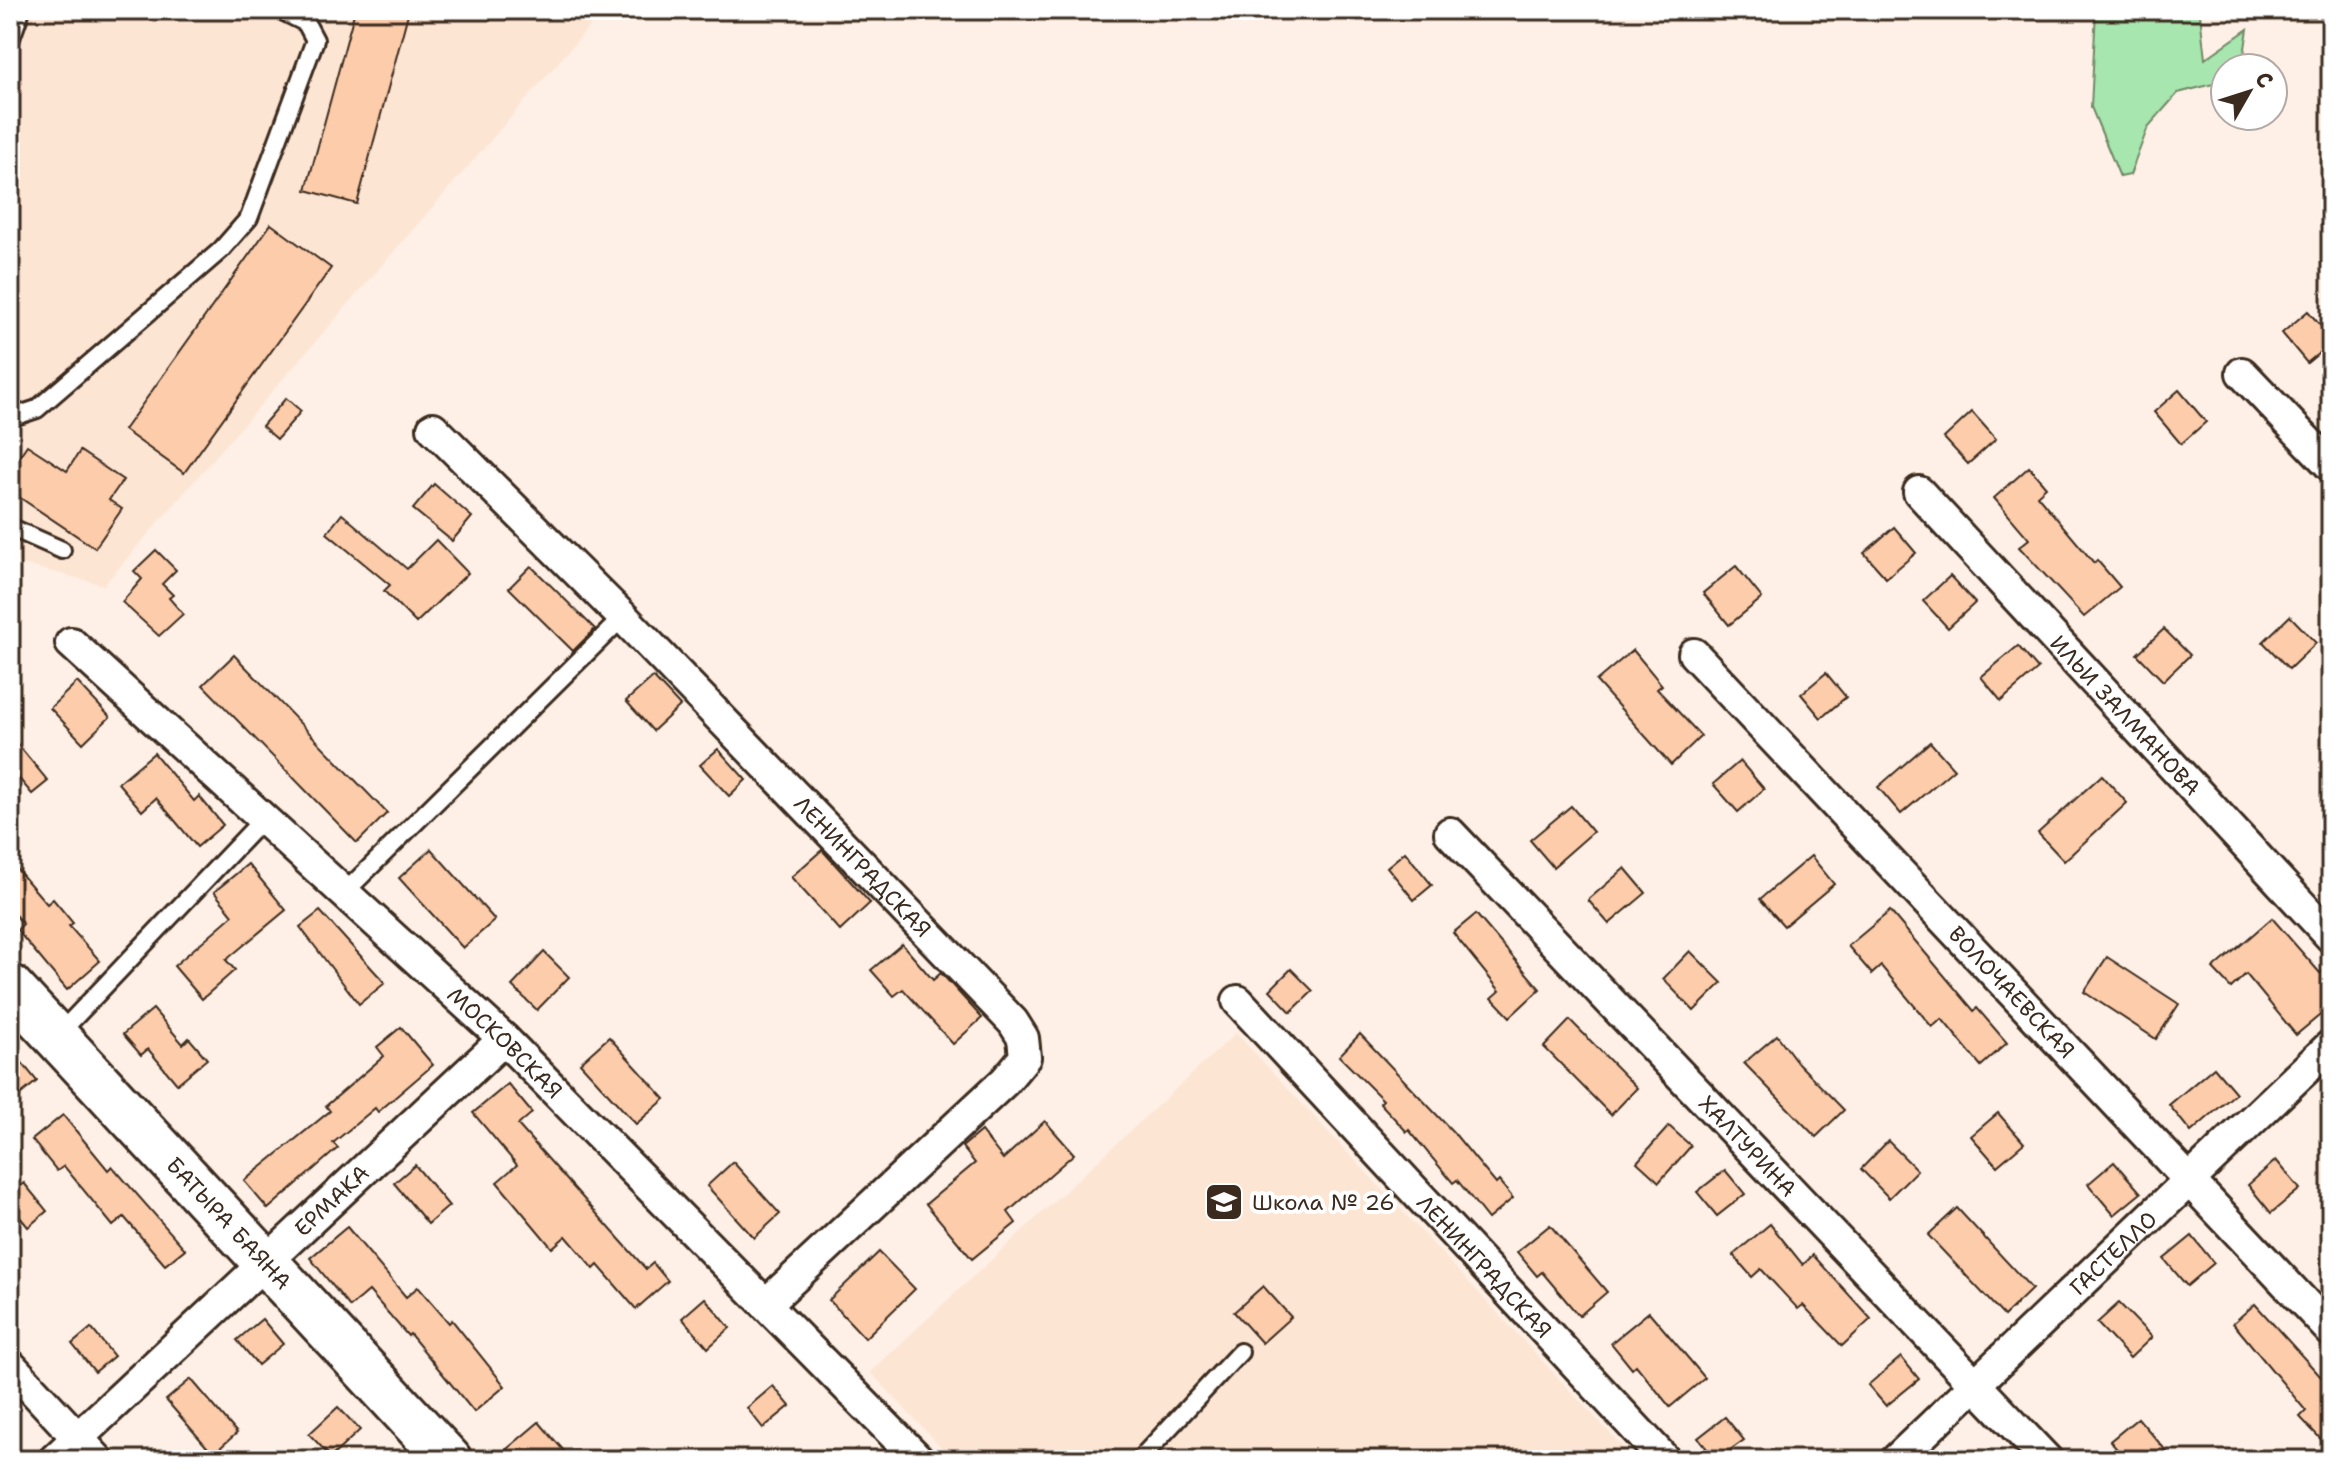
<svg xmlns="http://www.w3.org/2000/svg" width="2341" height="1470" font-family="'Shantell Sans',sans-serif">
<style>
.built{fill:#fde5d4}
.green{fill:#a7e6ae;stroke:#718866;stroke-width:2}
.building{fill:#fcccab;stroke:#3b2a1e;stroke-width:2}
.lines{fill:none;stroke-linecap:round;stroke-linejoin:round}
.lane-casing{stroke:#3b2a1e;stroke-width:22}
.street-casing{stroke:#3b2a1e;stroke-width:36}
.secondary-casing{stroke:#3b2a1e;stroke-width:50}
.lane{stroke:#fff;stroke-width:16}
.street{stroke:#fff;stroke-width:30}
.secondary{stroke:#fff;stroke-width:44}
.labels{text-anchor:middle;dominant-baseline:central;stroke-width:8;stroke-linejoin:round;paint-order:stroke}
.street-label{font-size:22px;fill:#3b2a1e;stroke:#fff}
.poi-label{font-size:22px;fill:#3b2a1e;stroke:#fff;text-anchor:start}
</style>
<rect width="100%" height="100%" fill="#fef0e6"/>
<filter id="ink" filterUnits="userSpaceOnUse"><feTurbulence type="fractalNoise" baseFrequency=".0125" numOctaves="2"/><feDisplacementMap in="SourceGraphic" scale="16" xChannelSelector="R" yChannelSelector="G"/><feConvolveMatrix kernelMatrix="1 2 1 2 8 2 1 2 1" color-interpolation-filters="sRGB"/></filter>
<g filter="url(#ink)">
<g class="built">
<path d="M10,10h594l-500,575 -94,-24z"/>
<path d="M1236,1033l399,427h-682l-83,-88z"/>
</g>
<path class="green" d="M2096,10h107l-3,4 5,45 43,-30 -6,39h-17v13l-47,12 -30,34 -18,48 -10,2 -29,-70z"/>
<g class="building">
<path d="M355,10h54l-52,194 -51,-14z"/>
<path d="M271,224l60,44 -147,205 -60,-43z"/>
<path d="M2308,311l23,27v5l-24,20 -25,-30z"/>
<path d="M2179,390l27,32 -25,22 -27,-32z"/>
<path d="M286,398l15,13 -24,28 -15,-13z"/>
<path d="M1972,412l24,27 -28,25 -24,-26z"/>
<path d="M27,445l40,26 13,-20 43,29 -14,20 13,9 -27,39 -85,-57v-21z"/>
<path d="M2029,467l17,20 -9,8 57,68 3,-3 23,27 -36,30 -65,-70 10,-8 -35,-41z"/>
<path d="M434,484l38,33 -20,24 -39,-32z"/>
<path d="M342,514l65,55 29,-29 32,33 -52,50 -32,-32 6,-6 -63,-52z"/>
<path d="M1894,527l22,26 -30,25 -22,-25z"/>
<path d="M156,550l20,20 -14,14 11,11 -4,3 14,16 -24,22 -37,-34 20,-23 -8,-8z"/>
<path d="M531,566l64,63 -22,22 -64,-63z"/>
<path d="M1736,566l26,32 -33,27 -26,-32z"/>
<path d="M1950,576l25,27 -27,25 -25,-27z"/>
<path d="M2290,616l26,27 -27,26 -26,-27z"/>
<path d="M2164,629l26,26 -27,26 -26,-27z"/>
<path d="M2018,646l20,23 -37,32 -20,-24z"/>
<path d="M1633,650l29,35 -5,4 44,47 -30,29 -75,-84z"/>
<path d="M234,655l153,158 -30,30 -154,-158z"/>
<path d="M1826,673l20,24 -25,21 -20,-24z"/>
<path d="M653,677l27,29 -27,25 -27,-30z"/>
<path d="M77,682l33,35 -27,26 -33,-35z"/>
<path d="M10,735l38,46 -16,13 -22,-26z"/>
<path d="M1930,742l24,27 -53,45 -23,-27z"/>
<path d="M718,749l28,31 -17,16 -29,-31z"/>
<path d="M154,753l40,48 5,-5 24,29 -26,22 -41,-49 -14,13 -24,-28z"/>
<path d="M1740,761l24,28 -26,23 -25,-28z"/>
<path d="M2102,775l25,28 -63,58 -26,-28z"/>
<path d="M1571,806l22,26 -40,35 -23,-27z"/>
<path d="M431,849l64,71 -32,28 -64,-70z"/>
<path d="M822,850l48,53 -30,28 -49,-54z"/>
<path d="M1405,852l27,33 -18,15 -27,-33z"/>
<path d="M1811,856l23,28 -50,42 -24,-27z"/>
<path d="M10,861l37,43 6,-5 20,24 -4,3 31,35 -33,29 -50,-60 6,-6 -13,-15z"/>
<path d="M248,864l38,46 -60,50 9,10 -33,29 -28,-33 59,-51 -19,-23z"/>
<path d="M1625,868l21,25 -37,31 -21,-24z"/>
<path d="M320,911l65,72 -26,21 -59,-77z"/>
<path d="M1890,911l84,100 3,-3 30,35 -26,23 -39,-47 -10,8 -51,-61 -9,8 -24,-28z"/>
<path d="M1476,914l64,75 -30,28 -18,-19 8,-7 -47,-58z"/>
<path d="M2272,918l48,55 11,-9v42l-35,29 -50,-61 -15,14 -18,-19z"/>
<path d="M902,944l31,36 8,-7 41,45 -29,26 -50,-55 -9,7 -23,-26z"/>
<path d="M1690,951l32,32 -28,28 -31,-32z"/>
<path d="M544,952l25,25 -32,33 -25,-24z"/>
<path d="M2107,957l72,47 -23,35 -72,-47z"/>
<path d="M1291,969l22,22 -22,21 -21,-22z"/>
<path d="M153,1009l30,35 6,-6 18,21 -30,25 -29,-35 -7,6 -18,-21z"/>
<path d="M1570,1020l67,68 -26,27 -67,-68z"/>
<path d="M401,1027l32,38 -55,47 -3,-4 -42,35 5,5 -70,61 -24,-28 86,-70 -4,-5 58,-50 -7,-9z"/>
<path d="M1360,1034l94,99 42,51 3,-3 14,17 -25,21 -31,-39 -4,3 -44,-53 -2,2 -27,-29 3,-3 -44,-44z"/>
<path d="M1777,1035l21,28 46,47 -28,27 -72,-74z"/>
<path d="M609,1037l56,62 -29,25 -56,-61z"/>
<path d="M10,1048l27,33 -27,22z"/>
<path d="M2214,1067l22,26 -45,39 -22,-27z"/>
<path d="M508,1084l24,29 -14,12 128,144 7,-6 15,18 -32,28 -38,-44 -4,4 -28,-33 -14,12 -55,-66 20,-17 -44,-52z"/>
<path d="M1998,1113l26,30 -27,23 -26,-30z"/>
<path d="M63,1115l45,55 4,-4 73,83 -20,16 -41,-48 -11,9 -49,-60 -7,5 -25,-31z"/>
<path d="M1045,1121l29,33 -66,58 8,11 -44,36 -46,-55 49,-41 -13,-16 19,-16 22,28z"/>
<path d="M1669,1126l22,20 -32,36 -22,-20z"/>
<path d="M1888,1141l29,29 -28,28 -28,-29z"/>
<path d="M2276,1160l24,29 -29,24 -23,-28z"/>
<path d="M733,1162l47,52 -26,24 -47,-52z"/>
<path d="M2114,1162l27,31 -27,22 -26,-31z"/>
<path d="M415,1165l34,41 -21,18 -34,-41z"/>
<path d="M1725,1170l20,24 -28,22 -20,-24z"/>
<path d="M24,1183l23,28 -19,16 -18,-22v-11z"/>
<path d="M1957,1208l75,81 -28,27 -76,-81z"/>
<path d="M1770,1224l33,41 10,-10 58,64 -29,27 -39,-41 -5,4 -37,-40 -9,8 -19,-22z"/>
<path d="M1550,1225l57,67 -28,24 -37,-44 -5,4 -20,-24z"/>
<path d="M347,1227l59,70 12,-10 31,36 3,-3 53,66 -31,26 -64,-78 -2,2 -39,-45 -19,16 -40,-49z"/>
<path d="M2192,1236l22,27 -27,23 -23,-27z"/>
<path d="M879,1252l36,37 -50,49 -36,-38z"/>
<path d="M1263,1286l28,31 -29,26 -28,-31z"/>
<path d="M705,1298l25,30 -22,20 -26,-30z"/>
<path d="M2119,1303l33,34 -22,21 -33,-35z"/>
<path d="M2255,1304l76,84v62l-31,-33 6,-6 -73,-88z"/>
<path d="M1649,1312l56,66 -35,29 -34,-42 -4,4 -21,-26z"/>
<path d="M262,1319l21,25 -25,21 -21,-25z"/>
<path d="M91,1328l23,28 -19,16 -23,-28z"/>
<path d="M1901,1357l18,22 -33,27 -18,-21z"/>
<path d="M191,1379l46,54 -24,21 -47,-54z"/>
<path d="M773,1386l17,20 -27,22 -16,-20z"/>
<path d="M338,1407l22,23 -29,27 -22,-23z"/>
<path d="M1725,1417l19,23 -28,20 -18,-22z"/>
<path d="M2138,1418l36,42h-48l-16,-19z"/>
<path d="M539,1422l25,29 -10,9h-60z"/>
</g>
<g class="lines">
<g class="lane-casing">
<g id="lane">
<path d="M10,41l11,-31"/>
<path d="M10,418l27,-9 184,-159 28,-32 66,-178 -9,-17 -26,-13"/>
<path d="M10,527l52,23"/>
<path d="M344,893l279,-276"/>
<path d="M58,1035l205,-216"/>
<path d="M1139,1460l101,-108"/>
</g>
</g>
<g class="street-casing">
<g id="street">
<path d="M2242,373l89,93"/>
<path id="s1" d="M433,428l190,189 390,405 10,16 2,19 -20,24 -239,223"/>
<path id="s2" d="M1919,492l412,445"/>
<path id="s3" d="M71,643l433,396 415,421"/>
<path id="s4" d="M1694,654l637,677"/>
<path id="s5" d="M1450,833l597,627"/>
<path id="s6" d="M1238,1001l427,459"/>
<path d="M10,1365l88,95"/>
<path id="s7" d="M54,1460l450,-421"/>
<path id="s8" d="M1896,1460l435,-415"/>
</g>
</g>
<g class="secondary-casing">
<g id="secondary">
<path id="s9" d="M10,987l439,473"/>
</g>
</g>
<use href="#lane" class="lane"/>
<use href="#street" class="street"/>
<use href="#secondary" class="secondary"/>
</g>
</g>
<defs>
<g id="school-square" transform="scale(2)"><rect x="-9" y="-9" width="18" height="18" rx="4" fill="#3b2a1e" stroke="#fff"/><path d="M0-5L7-2L0 1L-7-2ZM-4 1L0 2.5L4 1V4Q0 6-4 4Z" fill="#fff"/></g>
</defs>
<g fill-rule="evenodd">
<use href="#school-square" x="1224" y="1202"/>
</g>
<g class="labels">
<g class="street-label">
<text stroke="none"><textPath href="#s2" startOffset="304">ИЛЬИ ЗАЛМАНОВА</textPath></text>
<text stroke="none"><textPath href="#s1" startOffset="614">ЛЕНИНГРАДСКАЯ</textPath></text>
<text stroke="none"><textPath href="#s4" startOffset="464">ВОЛОЧАЕВСКАЯ</textPath></text>
<text stroke="none"><textPath href="#s3" startOffset="590">МОСКОВСКАЯ</textPath></text>
<text stroke="none"><textPath href="#s5" startOffset="432">ХАЛТУРИНА</textPath></text>
<text stroke="none"><textPath href="#s7" startOffset="380">ЕРМАКА</textPath></text>
<text stroke="none"><textPath href="#s9" startOffset="322">БАТЫРА БАЯНА</textPath></text>
<text stroke="none"><textPath href="#s8" startOffset="300">ГАСТЕЛЛО</textPath></text>
<text stroke="none"><textPath href="#s6" startOffset="362">ЛЕНИНГРАДСКАЯ</textPath></text>
</g>
<g class="poi-label">
<text x="1252" y="1202">Школа № 26</text>
</g>
</g>
<rect width="2341" height="1470" fill="none" stroke="#fff" stroke-width="40"/>
<rect x="20" y="20" width="2301" height="1430" fill="none" stroke="#3b2a1e" stroke-width="3" filter="url(#ink)"/>
<g transform="translate(2249 92) rotate(51)"><circle r="38" fill="#ffffff" stroke="#b1aaa5" stroke-width="2"/>
<path d="M0-6L14 30L0 20L-14 30Z" fill="#3b2a1e"/>
<text y="-12" font-size="22" font-weight="bold" text-anchor="middle" fill="#3b2a1e">С</text>
</g>
</svg>
